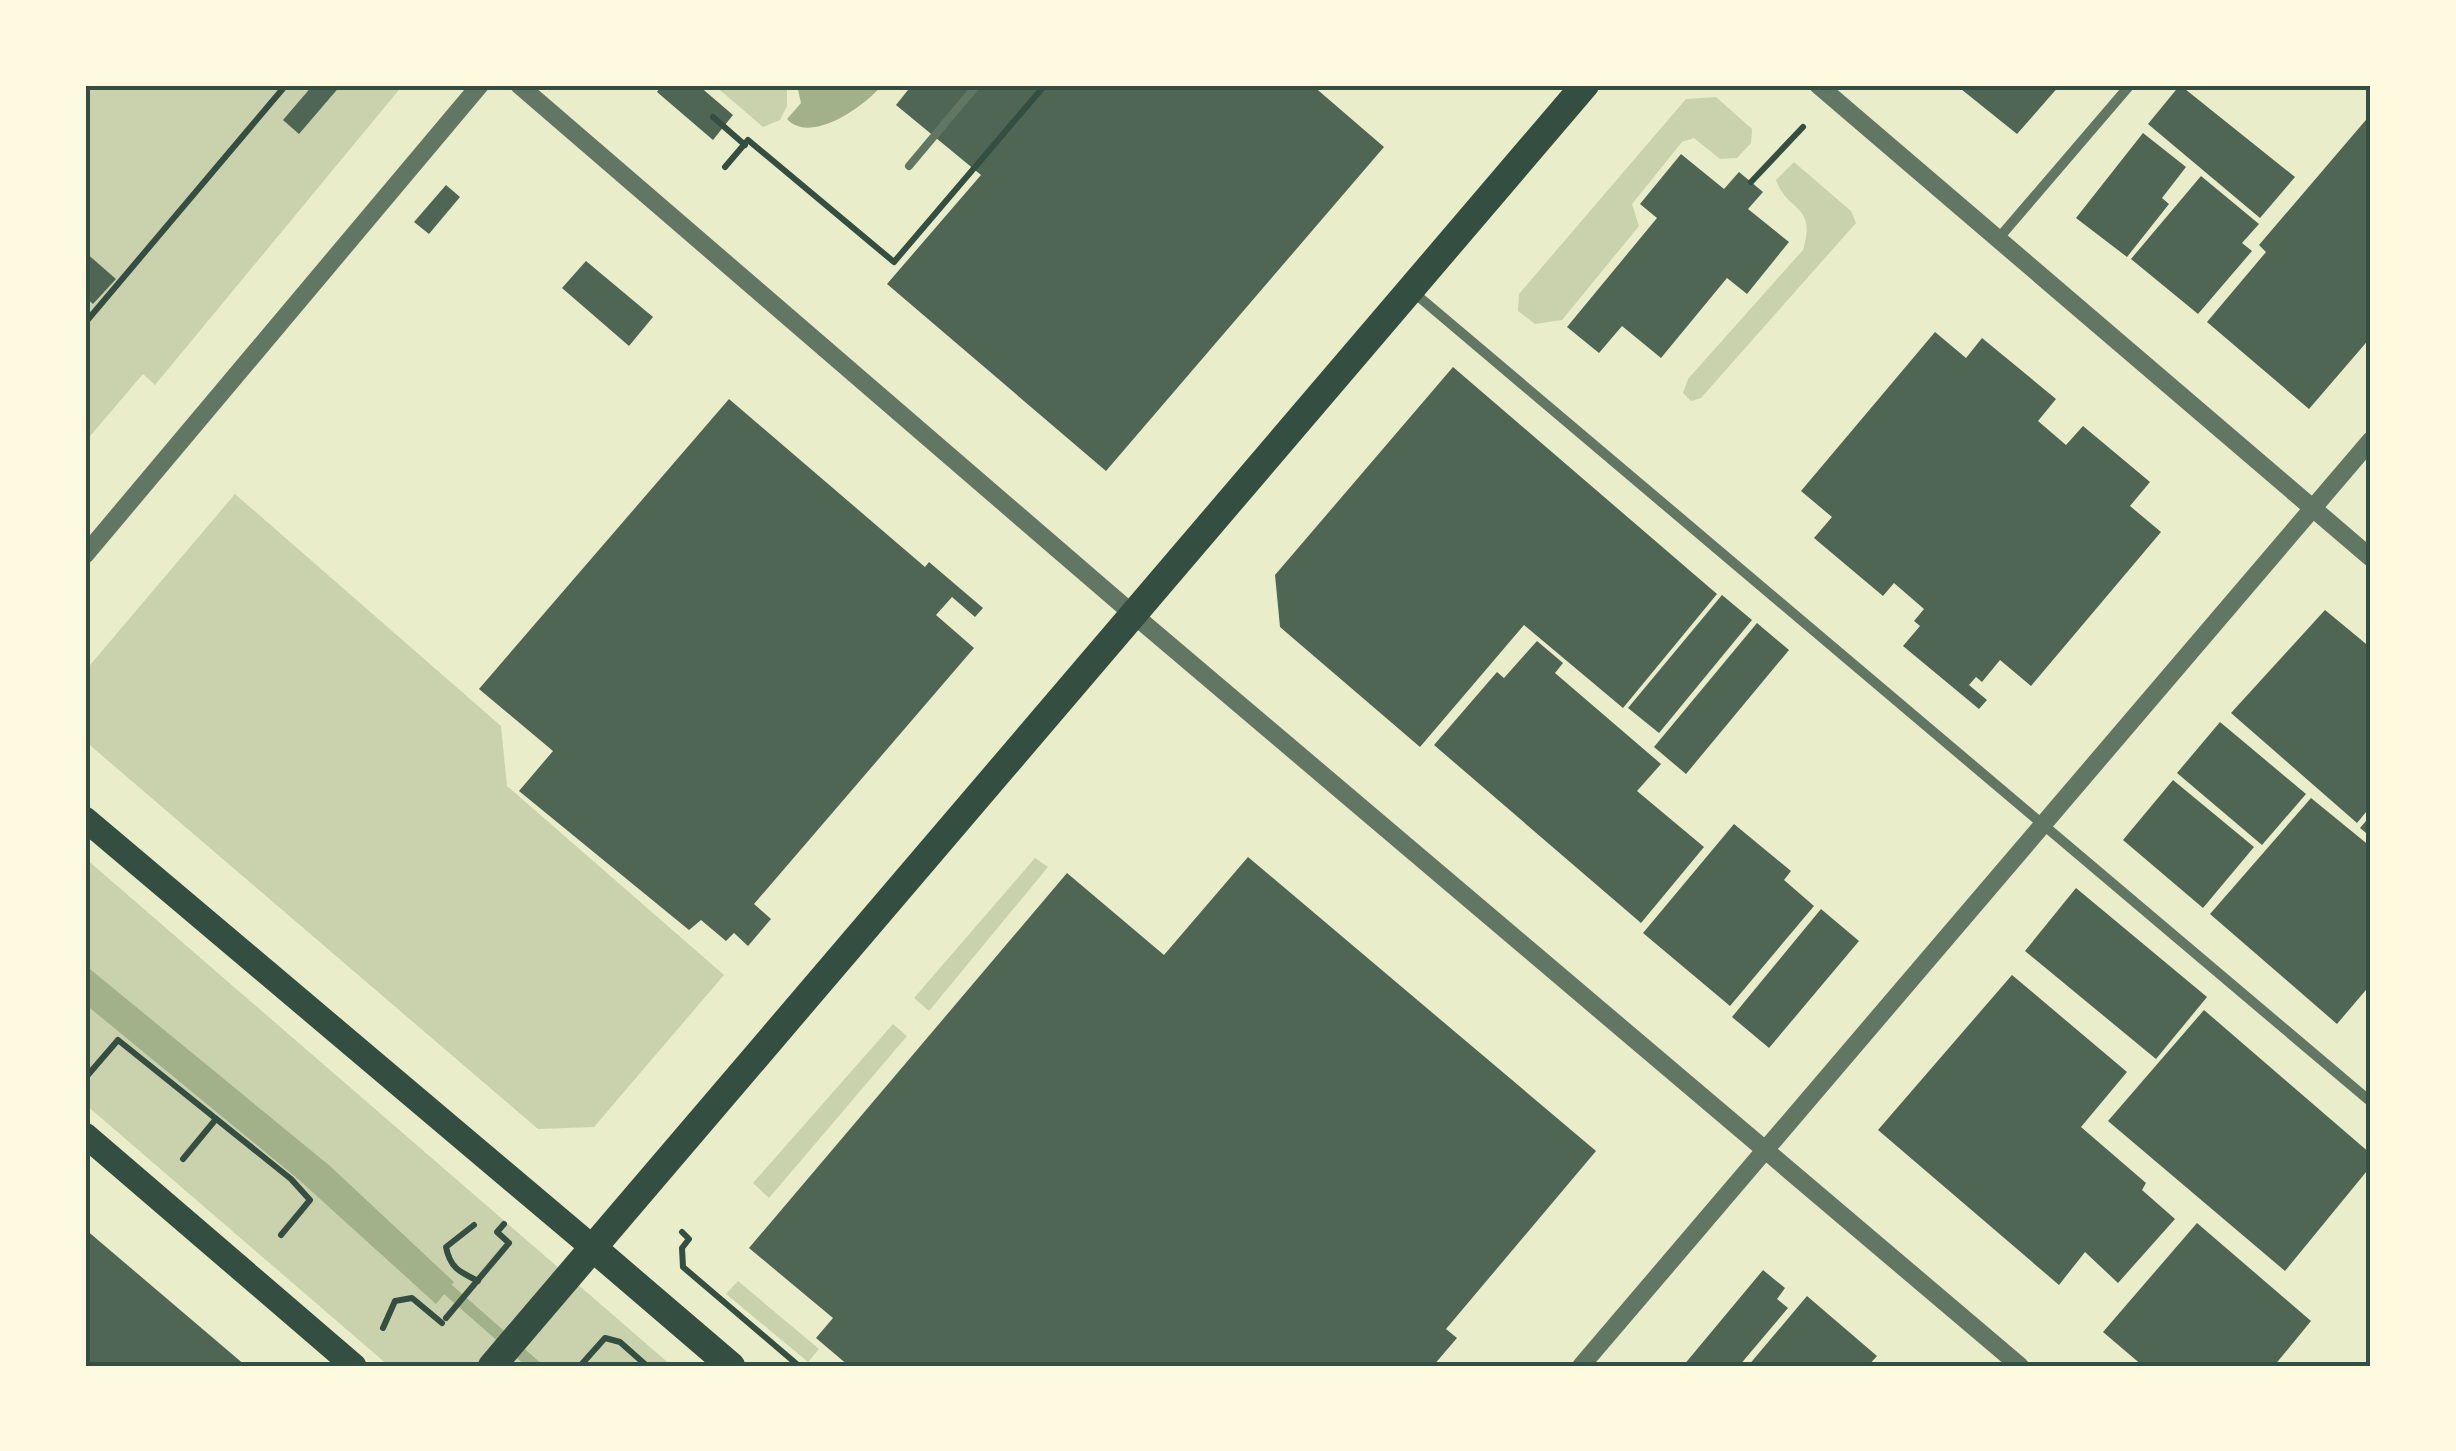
<svg xmlns="http://www.w3.org/2000/svg" width="2456" height="1451" font-family="'IBM Plex Sans',sans-serif">
<style>
.green{fill:#cad2ad}
.water{fill:#a3b18a}
.lines{fill:none;stroke-linecap:round;stroke-linejoin:round}
.stream{stroke:#a3b18a;stroke-width:12}
.building{fill:#4f6655}
.path{stroke:#344e41;stroke-width:6}
.service{stroke:#617663;stroke-width:8}
.minor{stroke:#617663;stroke-width:10}
.tertiary{stroke:#617663;stroke-width:18}
.primary{stroke:#344e41;stroke-width:25}
.trunk{stroke:#344e41;stroke-width:28}
.neatline{fill:none;stroke:#344e41;stroke-width:4}
</style>
<rect width="100%" height="100%" fill="#e9edc9"/>
<g class="green">
<path d="M85,85h318l-248,300 -12,-11 -58,68z"/>
<path d="M714,85h73v21l-7,14 -17,7z"/>
<path d="M1716,97l36,32 -1,14 -14,15 -17,1 -26,-21 -12,4 -50,62 7,22 -77,94 -27,4 -17,-13 1,-17 167,-195z"/>
<path d="M1794,162l57,49 5,12 -155,175 -10,3 -8,-8 5,-14 115,-129c14,-46 -15,-37 -27,-70z"/>
<path d="M235,494l266,232 6,60 217,189 -130,152 -56,2 -453,-388v-70z"/>
<path d="M85,858l587,508h-283l-304,-262z"/>
<path d="M1035,858l13,9 -119,144 -15,-13z"/>
<path d="M893,1024l14,12 -138,162 -16,-15z"/>
<path d="M738,1281l81,68 -11,13 -82,-68z"/>
</g>
<g class="water">
<path d="M797,85h85c-17,21 -71,60 -95,34l14,-16z"/>
<path d="M85,965l245,201 124,116 -18,22 -138,-125 -213,-175z"/>
</g>
<g class="lines">
<path class="stream" d="M436,1279l99,87"/>
</g>
<g class="building">
<path d="M313,85h28l-42,49 -16,-14z"/>
<path d="M662,85h36l35,30 -20,25 -56,-48z"/>
<path d="M912,85h400l72,62 -278,324 -219,-187 94,-109 -85,-70z"/>
<path d="M1956,85h104l-43,49z"/>
<path d="M2180,85l115,92 -35,41 -112,-94z"/>
<path d="M2371,114v223l-62,72 -102,-87 59,-70 -7,-7z"/>
<path d="M2143,133l43,34 -24,31 7,6 -42,53 -51,-39z"/>
<path d="M1681,154l43,35 15,-17 24,20 -15,17 41,33 -42,52 -20,-16 -66,80 -39,-32 -23,27 -32,-26 90,-109 -17,-14z"/>
<path d="M2201,176l58,48 -17,19 10,8 -54,63 -67,-55z"/>
<path d="M446,185l14,12 -31,37 -15,-12z"/>
<path d="M85,252l31,27 -23,25 -8,-7z"/>
<path d="M586,261l67,56 -24,29 -67,-58z"/>
<path d="M1935,332l31,26 16,-20 74,61 -18,22 28,24 17,-19 67,56 -20,24 31,26 -130,154 -31,-26 -18,22 -6,-5 -7,8 18,15 -8,9 -76,-63 17,-20 -6,-5 10,-12 -30,-26 -11,13 -69,-58 18,-21 -31,-26z"/>
<path d="M1453,367l264,227 -94,114 -99,-83 -104,122 -140,-120 -5,-52z"/>
<path d="M729,399l196,168 4,-5 54,46 -8,9 -23,-20 -16,18 38,33 -220,256 17,15 -23,27 -14,-13 -8,8 -25,-21 -12,10 -170,-139 34,-40 -74,-62z"/>
<path d="M1722,595l30,25 -93,113 -31,-25z"/>
<path d="M2325,610l46,38v158l-14,17 -126,-110z"/>
<path d="M1757,623l32,27 -103,124 -32,-27z"/>
<path d="M1537,641l26,22 -8,10 106,91 -24,27 67,56 -63,76 -207,-178 63,-73 7,6z"/>
<path d="M2220,722l86,72 -44,51 -85,-72z"/>
<path d="M2173,780l81,67 -51,61 -80,-68z"/>
<path d="M2311,798l60,49v137l-34,40 -127,-110z"/>
<path d="M2371,815v22l-11,-9z"/>
<path d="M1734,824l57,47 -7,9 30,26 -84,100 -87,-73z"/>
<path d="M1248,857l348,294 -150,178 11,9 -24,28h-584l-33,-28 17,-20 -84,-70 318,-375 97,82z"/>
<path d="M2076,888l131,109 -51,62 -131,-108z"/>
<path d="M1821,909l38,32 -90,107 -37,-31z"/>
<path d="M2012,975l115,97 -46,55 65,56 -4,7 33,29 -57,64 -33,-31 -26,33 -181,-155z"/>
<path d="M2204,1010l167,144v12l-86,105 -177,-150z"/>
<path d="M2197,1223l114,98 -37,45h-131l-40,-34z"/>
<path d="M85,1229l161,137h-161z"/>
<path d="M1763,1270l22,18 -8,11 11,9 -49,58h-56z"/>
<path d="M1807,1296l70,60 -9,10h-120z"/>
</g>
<g class="lines">
<g class="path">
<path d="M713,117l32,28"/>
<path d="M725,167l23,-27 146,122 151,-177"/>
<path d="M1751,182l52,-55"/>
<path d="M85,323l201,-238"/>
<path d="M87,1076l31,-36 173,139 19,21 -29,35"/>
<path d="M183,1159l33,-40"/>
<path d="M474,1225l-28,22c4,21 14,25 32,34"/>
<path d="M682,1232l7,7 -7,9 1,19 116,99"/>
<path d="M446,1318l63,-75 -12,-11 7,-8"/>
<path d="M383,1328l12,-27 17,-3 30,25"/>
<path d="M580,1366l25,-28 15,4 27,24"/>
</g>
<path class="service" d="M909,166l68,-81"/>
<g class="minor">
<path d="M1998,239l132,-154"/>
<path d="M1412,291l959,811"/>
</g>
<g class="tertiary">
<path d="M519,85l615,530 886,751"/>
<path d="M1818,85l553,473"/>
<path d="M85,555l395,-470"/>
<path d="M1581,1366l790,-926"/>
</g>
<g class="primary">
<path d="M85,819l507,428"/>
<path d="M85,1135l269,231"/>
</g>
<g class="trunk">
<path d="M592,1247l139,119"/>
<path d="M492,1366l1093,-1281"/>
</g>
</g>
<rect width="2456" height="1451" fill="none" stroke="#fefae0" stroke-width="175"/>
<rect x="88" y="88" width="2280" height="1276" class="neatline"/>
</svg>
